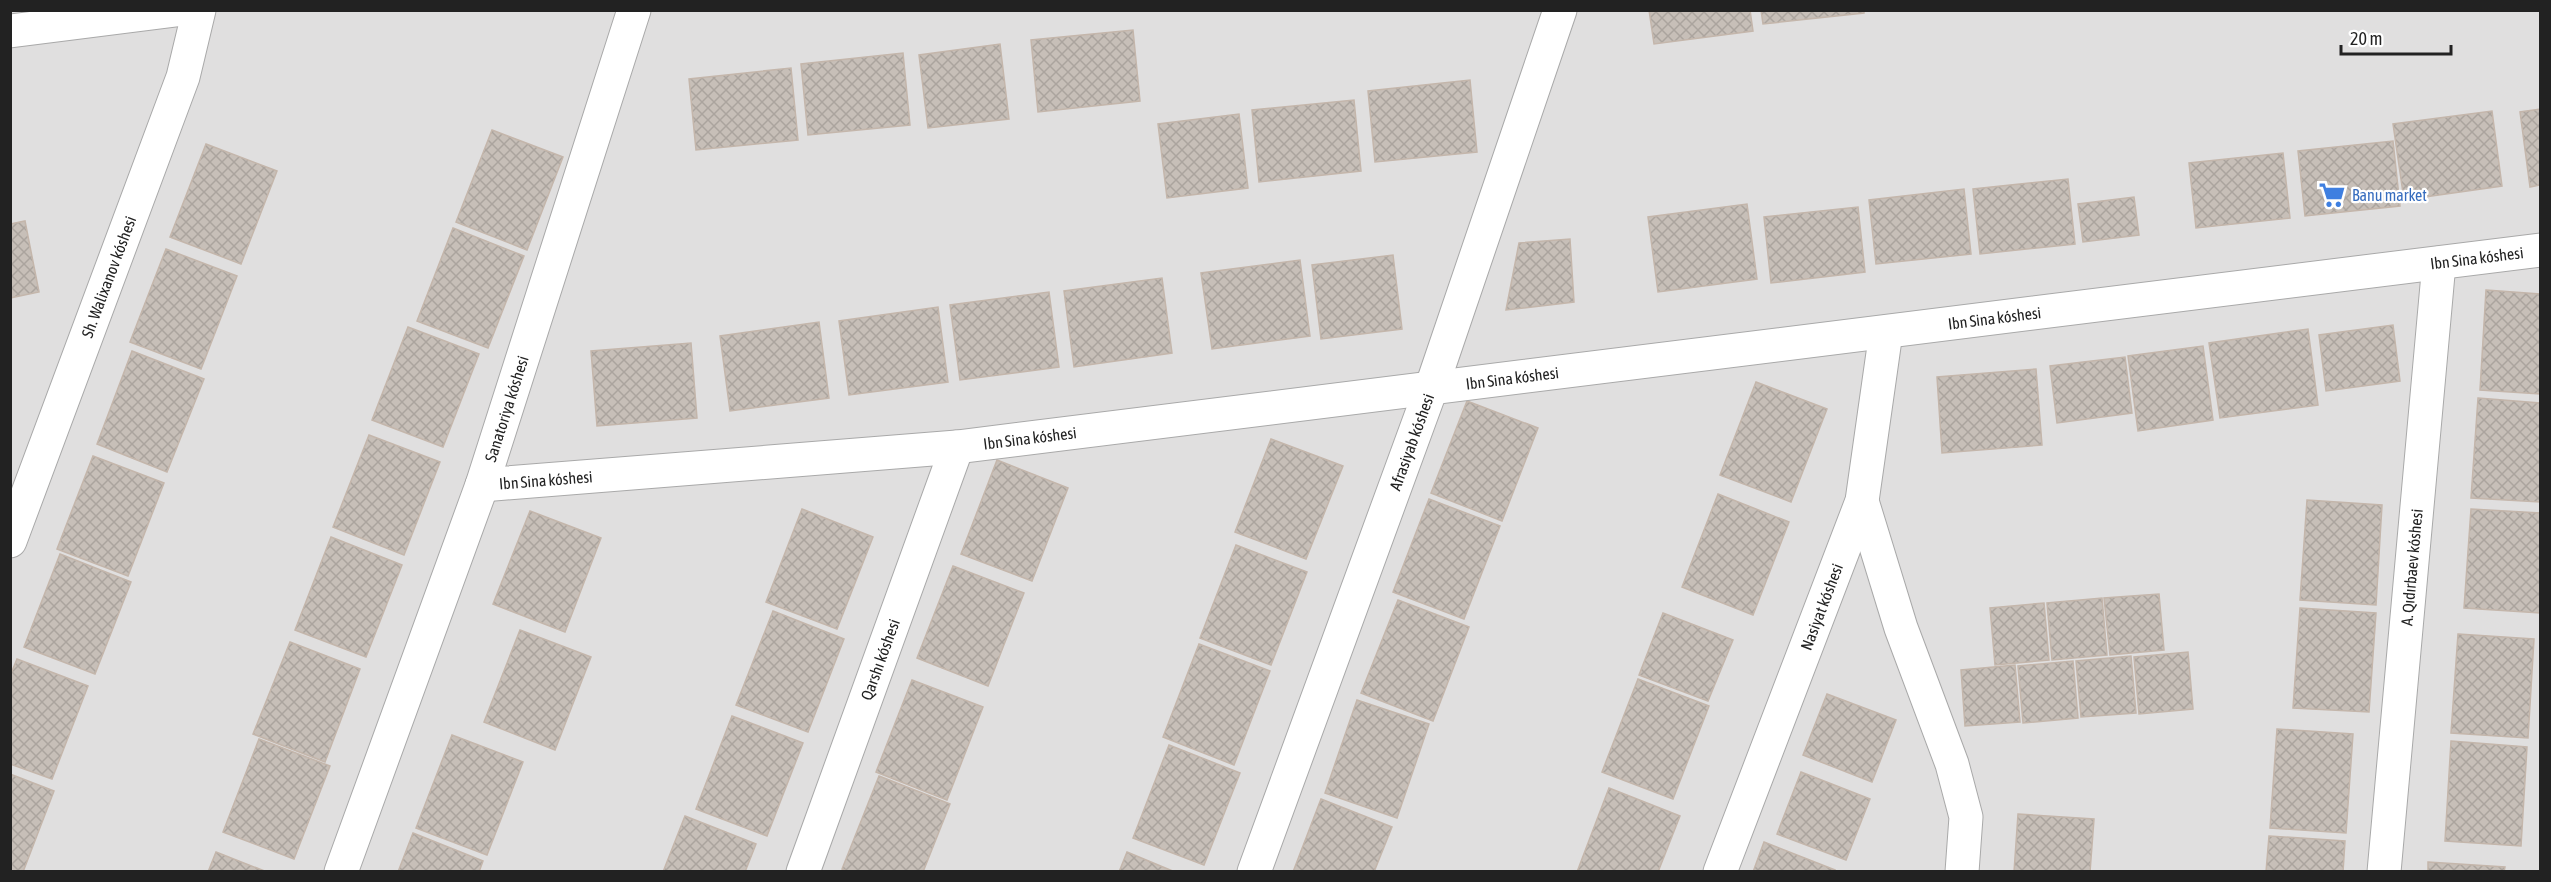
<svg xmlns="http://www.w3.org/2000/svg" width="2551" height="882" font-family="'Asap Condensed',sans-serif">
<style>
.residential{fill:#e0dfdf}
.building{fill:url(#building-cross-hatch);stroke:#c4b6ab;stroke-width:1.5}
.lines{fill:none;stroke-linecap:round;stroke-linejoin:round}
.minor-casing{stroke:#a9a9a9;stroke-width:35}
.minor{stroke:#fff;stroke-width:33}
.labels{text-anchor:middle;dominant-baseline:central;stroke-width:4.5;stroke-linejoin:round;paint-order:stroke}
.shop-label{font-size:16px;fill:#366cbe;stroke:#fff;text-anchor:start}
.street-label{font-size:16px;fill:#222;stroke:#fff}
</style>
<defs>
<pattern id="building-cross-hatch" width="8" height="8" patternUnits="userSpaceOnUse" patternTransform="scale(1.5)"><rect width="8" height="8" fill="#c7bfb8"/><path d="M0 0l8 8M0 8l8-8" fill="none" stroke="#aba49e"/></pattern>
</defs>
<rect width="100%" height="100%" fill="#f2efe9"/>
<path class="residential" d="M10,11h2530v860h-2529z"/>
<g class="building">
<path d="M1649,10h101l3,21 -99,13z"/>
<path d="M1761,10h103v3l-101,11z"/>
<path d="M1133,30l7,71 -102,11 -7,-72z"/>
<path d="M1000,44l9,75 -81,9 -9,-73z"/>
<path d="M903,53l7,72 -102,10 -7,-71z"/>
<path d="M791,68l7,72 -102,10 -7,-71z"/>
<path d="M1470,80l7,72 -102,10 -7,-71z"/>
<path d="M1354,100l7,71 -102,11 -7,-72z"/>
<path d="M2540,109v76l-10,2 -10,-75z"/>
<path d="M2492,111l10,75 -98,14 -11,-76z"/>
<path d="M1239,114l9,74 -81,10 -9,-74z"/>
<path d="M492,130l71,27 -36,93 -71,-28z"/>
<path d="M2393,141l7,65 -95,10 -7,-65z"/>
<path d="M206,144l71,27 -36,93 -71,-27z"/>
<path d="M2283,153l7,65 -94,10 -7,-65z"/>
<path d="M2068,179l7,65 -95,10 -7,-65z"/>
<path d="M1964,189l7,65 -95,10 -7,-64z"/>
<path d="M2134,197l5,38 -56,7 -5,-38z"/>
<path d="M1747,204l10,75 -99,13 -10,-75z"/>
<path d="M1858,207l7,65 -94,11 -7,-66z"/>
<path d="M25,221l14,71 -29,6v-74z"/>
<path d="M453,228l71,28 -36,92 -71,-27z"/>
<path d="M1570,239l4,63 -68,8 13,-67z"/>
<path d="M166,249l71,27 -36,93 -71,-27z"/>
<path d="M1393,255l9,74 -81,10 -9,-74z"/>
<path d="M1300,260l10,76 -98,13 -11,-76z"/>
<path d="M1162,278l10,75 -98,14 -10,-76z"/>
<path d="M2486,290l54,4v100l-60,-4z"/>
<path d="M1049,292l10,75 -99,13 -10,-75z"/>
<path d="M938,307l10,75 -99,13 -10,-74z"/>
<path d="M819,322l10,76 -99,13 -10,-75z"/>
<path d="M2393,325l7,56 -74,10 -7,-56z"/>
<path d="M408,327l71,27 -36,93 -71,-27z"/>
<path d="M2308,329l10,76 -98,13 -11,-75z"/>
<path d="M691,343l6,75 -100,8 -6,-75z"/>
<path d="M2203,346l10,74 -75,11 -10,-75z"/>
<path d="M132,351l72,28 -37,93 -70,-28z"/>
<path d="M2125,357l7,56 -75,10 -7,-57z"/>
<path d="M2036,369l6,76 -100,8 -5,-76z"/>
<path d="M1756,382l71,27 -36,93 -71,-27z"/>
<path d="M2478,398l62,5v99l-69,-4z"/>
<path d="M1467,401l71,27 -36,93 -71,-28z"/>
<path d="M369,435l71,27 -36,93 -71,-28z"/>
<path d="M1271,439l72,27 -37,93 -71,-27z"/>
<path d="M93,456l71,27 -36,93 -71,-27z"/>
<path d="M997,460l71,28 -36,93 -71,-27z"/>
<path d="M1718,494l71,28 -36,93 -71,-28z"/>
<path d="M1429,499l71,27 -36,93 -71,-27z"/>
<path d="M2307,500l75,5 -6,100 -76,-5z"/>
<path d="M802,509l71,28 -36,92 -71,-27z"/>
<path d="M2471,509l69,4v100l-76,-5z"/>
<path d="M530,511l71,27 -36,94 -72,-28z"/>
<path d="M331,537l71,28 -36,92 -71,-27z"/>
<path d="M1236,545l71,27 -36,93 -71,-27z"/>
<path d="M60,554l71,28 -36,92 -71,-27z"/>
<path d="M953,566l71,27 -36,93 -71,-28z"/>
<path d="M2159,594l5,56 -54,5 -6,-57z"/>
<path d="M2102,598l5,57 -55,5 -5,-57z"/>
<path d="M1398,600l71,27 -36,94 -72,-28z"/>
<path d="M2044,603l5,57 -54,5 -5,-57z"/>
<path d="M2300,608l76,5 -7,99 -76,-4z"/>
<path d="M773,611l71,28 -36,93 -72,-27z"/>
<path d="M1663,613l70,27 -25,61 -69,-26z"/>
<path d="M520,630l71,27 -36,93 -71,-28z"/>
<path d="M2458,634l76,5 -6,99 -77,-5z"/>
<path d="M290,642l70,27 -35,93 -72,-28z"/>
<path d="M1199,644l71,27 -36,94 -71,-28z"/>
<path d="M2188,652l5,57 -54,5 -5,-57z"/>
<path d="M2131,656l5,57 -55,4 -5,-56z"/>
<path d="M17,659l71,27 -36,93 -42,-15v-88z"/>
<path d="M2073,661l5,57 -55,5 -5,-57z"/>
<path d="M2015,665l5,57 -55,4 -4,-56z"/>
<path d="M1638,679l71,27 -36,93 -71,-27z"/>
<path d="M912,680l71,27 -36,93 -71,-28z"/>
<path d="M1827,694l69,26 -24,62 -69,-27z"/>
<path d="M1357,700l72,24 -32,94 -72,-25z"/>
<path d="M732,716l71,27 -36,93 -71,-27z"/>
<path d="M2277,729l76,5 -7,99 -76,-5z"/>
<path d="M452,735l71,27 -36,93 -71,-27z"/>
<path d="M259,739l71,27 -36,93 -71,-27z"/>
<path d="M2451,741l76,6 -6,99 -76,-5z"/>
<path d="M1169,745l71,28 -36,92 -71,-27z"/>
<path d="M1801,772l69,27 -24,61 -69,-26z"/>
<path d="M10,774l44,17 -31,81h-13z"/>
<path d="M879,776l71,28 -27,68h-74l-7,-3z"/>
<path d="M1609,788l71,28 -22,56h-81z"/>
<path d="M1321,799l71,28 -18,45h-81z"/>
<path d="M2018,814l76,5 -4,53h-76z"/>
<path d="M685,816l71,28 -11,28h-82z"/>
<path d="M413,833l70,28 -4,11h-81z"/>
<path d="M2269,836l76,5 -2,31h-77z"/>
<path d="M1764,842l71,28 -1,2h-81z"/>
<path d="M216,852l51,20h-59z"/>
<path d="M1127,852l48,20h-56z"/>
<path d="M2428,862l77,5 -1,5h-76z"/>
</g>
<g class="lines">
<g class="minor-casing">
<g id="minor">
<path d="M10,31l166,-21"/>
<path id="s1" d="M482,485l475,-38 1583,-197"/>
<path d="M1862,501l39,127 51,136 14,53 -4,55"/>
<path id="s2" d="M10,541l173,-464 16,-67"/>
<path id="s3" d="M341,872l141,-387 152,-475"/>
<path id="s4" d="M803,872l154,-425"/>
<path id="s5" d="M1254,872l178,-486 128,-376"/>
<path id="s6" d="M1720,872l142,-371 24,-169"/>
<path id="s7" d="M2384,872l55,-609"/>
</g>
</g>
<use href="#minor" class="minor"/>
</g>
<defs>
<g id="supermarket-bare" transform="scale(2.07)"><path d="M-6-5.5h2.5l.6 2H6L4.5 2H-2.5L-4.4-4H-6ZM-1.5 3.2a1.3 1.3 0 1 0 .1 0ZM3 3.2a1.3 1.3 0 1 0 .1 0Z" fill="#3f7fe0" stroke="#fff" stroke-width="2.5" paint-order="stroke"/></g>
</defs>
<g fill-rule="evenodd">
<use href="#supermarket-bare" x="2332" y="195"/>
</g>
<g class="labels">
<g class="shop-label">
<text x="2352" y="195">Banu market</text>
</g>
<g class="street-label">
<text stroke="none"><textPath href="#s1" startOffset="2008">Ibn Sina kóshesi</textPath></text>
<text stroke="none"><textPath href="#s2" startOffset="282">Sh. Walixanov kóshesi</textPath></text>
<text stroke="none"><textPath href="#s1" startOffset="1522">Ibn Sina kóshesi</textPath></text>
<text stroke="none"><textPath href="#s1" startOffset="1036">Ibn Sina kóshesi</textPath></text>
<text stroke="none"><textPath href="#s3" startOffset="492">Sanatoriya kóshesi</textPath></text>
<text stroke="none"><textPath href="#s1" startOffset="550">Ibn Sina kóshesi</textPath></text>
<text stroke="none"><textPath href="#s5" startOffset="458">Afrasiyab kóshesi</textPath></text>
<text stroke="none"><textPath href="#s1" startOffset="64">Ibn Sina kóshesi</textPath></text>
<text stroke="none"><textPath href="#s7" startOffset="306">A. Qıdırbaev kóshesi</textPath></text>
<text stroke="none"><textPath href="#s6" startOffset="284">Nasiyat kóshesi</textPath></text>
<text stroke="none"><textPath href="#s4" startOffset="226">Qarshı kóshesi</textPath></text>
</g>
</g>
<rect width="2551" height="882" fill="none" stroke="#222222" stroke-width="24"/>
<path d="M2341 45v9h110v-9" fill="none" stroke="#222222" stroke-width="3"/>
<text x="2350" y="45" font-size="18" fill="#222222" stroke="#ffffff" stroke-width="4.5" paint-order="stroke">20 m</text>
</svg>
